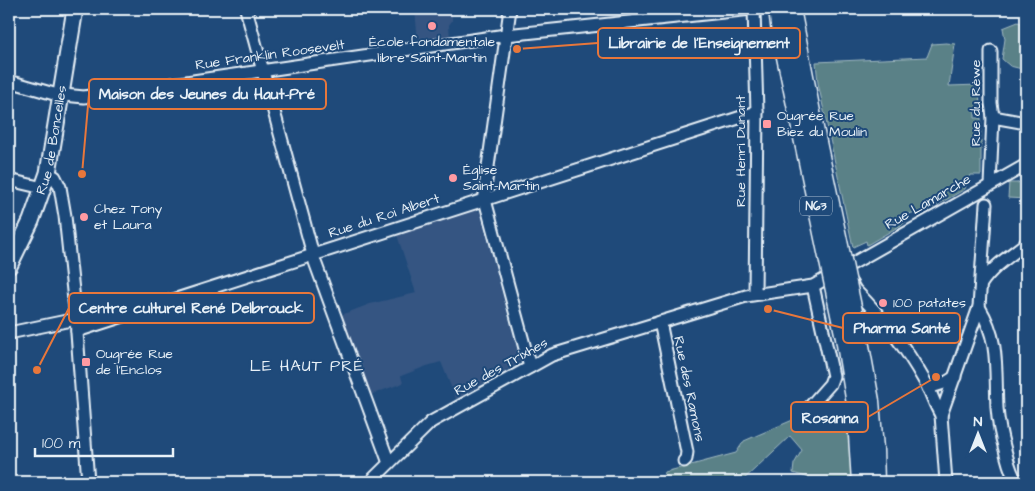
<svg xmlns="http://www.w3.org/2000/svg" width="1035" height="491" font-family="'Architects Daughter',sans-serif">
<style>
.built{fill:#345582}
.green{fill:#5a8187;stroke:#a1b9c0}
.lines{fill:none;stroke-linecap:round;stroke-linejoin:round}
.minor-casing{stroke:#e8f1f8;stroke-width:15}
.major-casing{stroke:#e8f1f8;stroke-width:19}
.highway-casing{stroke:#e8f1f8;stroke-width:21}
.minor{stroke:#1f4a7a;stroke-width:11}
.major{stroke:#1f4a7a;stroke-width:15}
.highway{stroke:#1f4a7a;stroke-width:18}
.highway-bridge-casing{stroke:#e8f1f8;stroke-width:21;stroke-linecap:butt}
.highway-bridge{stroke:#1f4a7a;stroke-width:18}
.poi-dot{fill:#ff9aa2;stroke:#1f4a7a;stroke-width:2}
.labels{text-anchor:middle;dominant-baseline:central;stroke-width:4;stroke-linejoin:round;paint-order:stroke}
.shield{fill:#1f4a7a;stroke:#acbfd2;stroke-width:1}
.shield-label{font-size:12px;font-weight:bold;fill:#e8f1f8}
.poi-label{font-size:14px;fill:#e8f1f8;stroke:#1f4a7a;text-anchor:start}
.street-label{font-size:14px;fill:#e8f1f8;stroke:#1f4a7a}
.quarter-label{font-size:16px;letter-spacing:1px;fill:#e8f1f8;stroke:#1f4a7a}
.leader{fill:none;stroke:#e8773b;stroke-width:2}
.callout-dot{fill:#e8773b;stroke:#1f4a7a;stroke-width:2}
.callout{fill:#1f4a7a;stroke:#e8773b;stroke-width:2}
.callout-label{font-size:15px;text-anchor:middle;font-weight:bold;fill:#e8f1f8}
</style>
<rect width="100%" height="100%" fill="#1f4a7a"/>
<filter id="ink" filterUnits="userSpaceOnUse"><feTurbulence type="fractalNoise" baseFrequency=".02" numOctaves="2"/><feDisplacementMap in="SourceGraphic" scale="10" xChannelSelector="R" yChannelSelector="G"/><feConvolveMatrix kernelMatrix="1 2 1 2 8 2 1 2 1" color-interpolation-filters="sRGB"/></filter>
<g filter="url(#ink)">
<g class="built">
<path d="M415,9h37v12l-3,4 1,14 -32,5z"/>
<path d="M476,210l4,2 40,148 -3,4 -61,35 -15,-37 -14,4 -26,10 2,7 -33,12 -29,-80 29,-11 46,-11 -19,-58z"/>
</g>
<g class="green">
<path d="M1018,22l8,3v45l-16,-4 -8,-7 3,-20 -2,-11z"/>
<path d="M946,43l9,1 -6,42 30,-1 1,25h-5v8h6v57h-10l-4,6 -2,8 -42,24 -4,1 -4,-2 -6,2 -1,5 -5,5 -36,21 -1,-4 -13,6 -35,-164 -2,-21 111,-5 5,-13z"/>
<path d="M1026,179v20l-18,-1 1,-15h8z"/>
<path d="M809,413l22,5h14l2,3 5,61h-34l-2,-2 -23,-7 1,-9 8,-14 -12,-14 -49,46h-79l3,-10 71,-19 8,-12z"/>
</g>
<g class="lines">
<g class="minor-casing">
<g id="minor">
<path d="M246,9l69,253 74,201"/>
<path d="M510,9l-25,179v12l45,167"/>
<path d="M754,9l3,103 -2,182"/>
<path d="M9,81l45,13 30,3 422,-62 246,-26"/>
<path d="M993,117l33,6"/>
<path d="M48,173l7,4 5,10 5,29 11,103 12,163"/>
<path d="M9,180l34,8"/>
<path d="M990,185l3,-68 -2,-14v-52"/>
<path d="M851,283l4,7c27,27 50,56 69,90 7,11 10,24 17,35l5,67"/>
<path d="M981,284c11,-17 29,-28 45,-41"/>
<path d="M979,307c21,34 16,63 18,101 1,14 4,28 8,42 3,11 5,22 12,32"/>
<path d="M660,322l27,130 -1,7 -2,2"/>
<path d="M77,331l680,-219"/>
<path d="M9,333l67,-14"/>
<path d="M928,388l19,-6 8,-5"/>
<path d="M807,410l23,-26 3,-8 -20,-90"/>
<path d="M941,415l38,-108 7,-103"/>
<path d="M370,482l61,-60 121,-67 194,-59 67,-10 213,-121"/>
</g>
</g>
<g class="major-casing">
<g id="major">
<path id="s1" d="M9,266l22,-45 17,-48 27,-164"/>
</g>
</g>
<g class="highway-casing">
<g id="highway">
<path d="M870,401l4,48 1,33"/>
<path d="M856,404l5,78"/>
</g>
</g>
<use href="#minor" class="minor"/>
<use href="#major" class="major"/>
<use href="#highway" class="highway"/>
<g class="highway-bridge-casing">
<g id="highway-bridge">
<path d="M778,9l3,24 64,305 11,66"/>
<path d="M791,9l24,124 43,202 12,66"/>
</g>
</g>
<use href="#highway-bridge" class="highway-bridge"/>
</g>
</g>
<g class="poi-dot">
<circle cx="432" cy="26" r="5"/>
<rect x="762" y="119" width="10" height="10" rx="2.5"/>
<circle cx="453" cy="178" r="5"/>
<circle cx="84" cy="217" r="5"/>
<circle cx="883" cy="303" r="5"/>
<rect x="81" y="357" width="10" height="10" rx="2.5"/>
</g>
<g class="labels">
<rect class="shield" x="800" y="196.5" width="32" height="19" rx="4"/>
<g class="shield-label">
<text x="816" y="206">N63</text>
</g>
<g class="poi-label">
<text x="432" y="42" text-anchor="middle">École fondamentale<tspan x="432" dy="16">libre Saint-Martin</tspan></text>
<text x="777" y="116">Ougrée Rue<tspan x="777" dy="16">Biez du Moulin</tspan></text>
<text x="463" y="170">Église<tspan x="463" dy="16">Saint-Martin</tspan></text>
<text x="94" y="209">Chez Tony<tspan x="94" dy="16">et Laura</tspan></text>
<text x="893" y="303">100 patates</text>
<text x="96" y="354">Ougrée Rue<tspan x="96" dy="16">de l'Enclos</tspan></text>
</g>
<g class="street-label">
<text transform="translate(270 55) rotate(-8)">Rue Franklin Roosevelt</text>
<text transform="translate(976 103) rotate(-90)">Rue du Rèwe</text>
<text stroke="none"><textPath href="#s1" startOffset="134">Rue de Boncelles</textPath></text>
<text transform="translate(741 151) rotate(-90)">Rue Henri Dunant</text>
<text transform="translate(928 202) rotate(-30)">Rue Lamarche</text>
<text transform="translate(384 216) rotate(-18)">Rue du Roi Albert</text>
<text transform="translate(501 367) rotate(-29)">Rue des Trixhes</text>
<text transform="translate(689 389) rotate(78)">Rue des Ramons</text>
</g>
<g class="quarter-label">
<text x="307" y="366">LE HAUT PRÉ</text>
</g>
</g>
<path class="leader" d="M517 49L598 43M82 174L89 94M37 370L69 308M768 309L843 328M936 377L868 417"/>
<g class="callout-dot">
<circle cx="517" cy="49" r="5"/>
<circle cx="82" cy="174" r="5"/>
<circle cx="37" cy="370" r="5"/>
<circle cx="768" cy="309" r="5"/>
<circle cx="936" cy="377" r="5"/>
</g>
<g class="callout">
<rect x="598" y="28" width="202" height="30" rx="5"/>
<rect x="89" y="79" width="237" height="30" rx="5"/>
<rect x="69" y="293" width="245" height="30" rx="5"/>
<rect x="843" y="313" width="117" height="30" rx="5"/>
<rect x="791" y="402" width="77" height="30" rx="5"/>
</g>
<g class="callout-label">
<text x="699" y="48">Librairie de l'Enseignement</text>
<text x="207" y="99">Maison des Jeunes du Haut-Pré</text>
<text x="191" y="313">Centre culturel René Delbrouck</text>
<text x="902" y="333">Pharma Santé</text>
<text x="830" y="423">Rosanna</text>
</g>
<rect width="1035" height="491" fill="none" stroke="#1f4a7a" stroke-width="30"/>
<rect x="15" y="15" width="1005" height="461" fill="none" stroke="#e8f1f8" stroke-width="2" filter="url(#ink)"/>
<g transform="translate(978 434)" stroke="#1f4a7a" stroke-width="4" paint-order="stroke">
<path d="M0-4L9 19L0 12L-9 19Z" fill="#e8f1f8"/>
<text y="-8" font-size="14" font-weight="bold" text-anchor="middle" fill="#e8f1f8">N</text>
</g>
<path d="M35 448v8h138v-8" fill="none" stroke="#e8f1f8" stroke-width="2.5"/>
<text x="42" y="448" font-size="15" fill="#e8f1f8" stroke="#1f4a7a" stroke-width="4" paint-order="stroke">100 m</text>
</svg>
